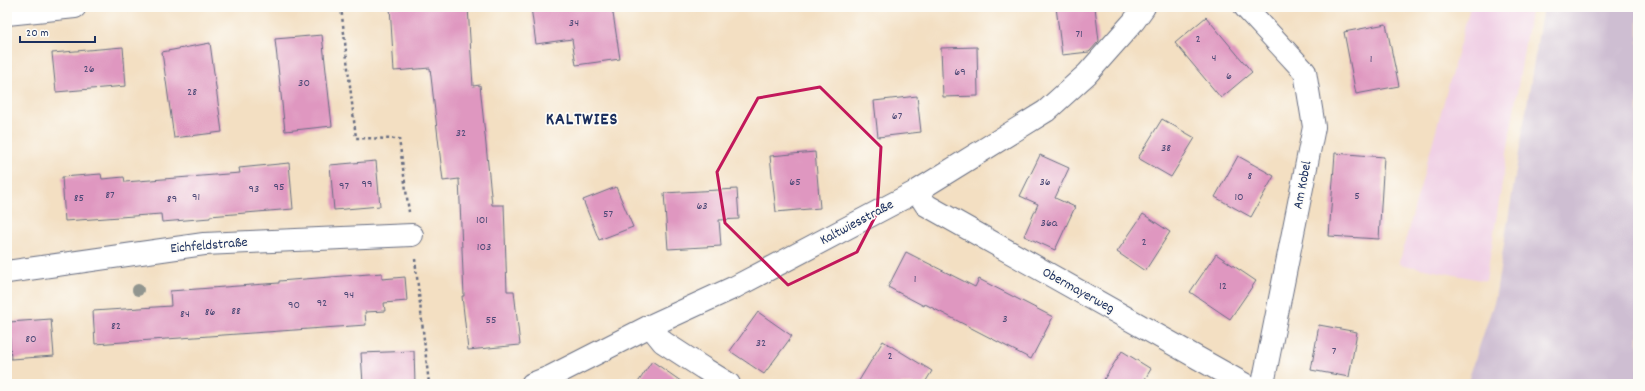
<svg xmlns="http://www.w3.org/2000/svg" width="1645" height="391" font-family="Dekko,sans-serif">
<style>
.built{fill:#f0d0e5}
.industrial{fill:#cebed2}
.building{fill:#df97c0}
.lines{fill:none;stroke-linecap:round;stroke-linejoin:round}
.minor-casing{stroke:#676d81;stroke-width:24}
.path{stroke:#676d81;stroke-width:2.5;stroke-dasharray:3 3;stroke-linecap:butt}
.minor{stroke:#fff;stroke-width:22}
.tree{fill:#91958f}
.marked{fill:none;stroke:#c2185b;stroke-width:3;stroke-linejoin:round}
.labels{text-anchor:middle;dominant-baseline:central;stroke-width:3.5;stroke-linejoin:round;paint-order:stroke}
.number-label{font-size:12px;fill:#4c4976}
.street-label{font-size:14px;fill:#1b2f5e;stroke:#fdfcf7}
.district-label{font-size:18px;font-weight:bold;letter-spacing:1px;fill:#1b2f5e;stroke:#fdfcf7}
</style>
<rect width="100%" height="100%" fill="#fdfcf7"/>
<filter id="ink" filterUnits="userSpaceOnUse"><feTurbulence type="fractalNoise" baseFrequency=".025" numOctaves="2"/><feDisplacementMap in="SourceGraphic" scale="8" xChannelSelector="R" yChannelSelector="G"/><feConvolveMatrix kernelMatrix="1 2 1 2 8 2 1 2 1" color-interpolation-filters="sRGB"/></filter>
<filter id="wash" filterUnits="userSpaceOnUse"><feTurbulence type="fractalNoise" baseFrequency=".012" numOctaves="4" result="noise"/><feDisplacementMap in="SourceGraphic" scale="16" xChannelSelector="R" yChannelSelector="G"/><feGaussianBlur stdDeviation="0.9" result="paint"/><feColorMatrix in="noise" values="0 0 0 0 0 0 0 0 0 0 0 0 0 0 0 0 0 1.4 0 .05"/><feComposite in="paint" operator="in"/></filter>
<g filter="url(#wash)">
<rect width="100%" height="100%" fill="#f3dfc2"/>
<path class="built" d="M1470,7h61l-45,274 -87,-17z"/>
<path class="industrial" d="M1543,7h95v377h-171l28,-85z"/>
<g id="blocks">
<g class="building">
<path d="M390,7h78l5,79 7,-1 12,120h12l3,86h7l6,54 -52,5 -6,-54h2l-5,-117 -16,2 -13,-113 -36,3z"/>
<path d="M531,7h81l8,52 -44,6 -4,-26 -36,5z"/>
<path d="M1056,7h39l4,34 -10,11 -27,3z"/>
<path d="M1206,17l46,55 -31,26 -46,-55z"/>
<path d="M1386,24l13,62 -43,8 -12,-62z"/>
<path d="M322,35l10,91 -47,5 -10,-92z"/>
<path d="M210,43l12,89 -48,6 -12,-86z"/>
<path d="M123,47l3,39 -70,6 -4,-39z"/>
<path d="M977,47l1,49 -35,1 -2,-49z"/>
<path d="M917,96l4,36 -43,5 -4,-36z"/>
<path d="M1162,119l33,19 -24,39 -33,-19z"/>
<path d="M815,152l5,56 -44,4 -6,-56z"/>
<path d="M1335,153l49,4 -5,82 -50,-3z"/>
<path d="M1040,155l29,13 -14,30 20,9 -20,43 -31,-14 14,-32 -18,-8z"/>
<path d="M1238,156l36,20 -23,41 -36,-20z"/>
<path d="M376,161l4,45 -46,4 -4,-45z"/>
<path d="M289,163l4,46 -83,7v2l-48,4 -1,-8 -96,7 -3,-44 39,-3 1,5 22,-2 1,5 115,-9 -1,-5z"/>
<path d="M616,187l17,40 -34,13 -16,-40z"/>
<path d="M737,189l2,30 -20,1 2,26 -53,3 -4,-56z"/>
<path d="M1143,214l27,18 -25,39 -28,-19z"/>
<path d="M906,252l69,35 4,-8 74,38 -22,42 -106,-55 -1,2 -36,-19z"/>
<path d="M1216,254l40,27 -26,38 -40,-27z"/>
<path d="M382,273v6l23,-2 2,24 -23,2 1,8 -20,1 1,13 -271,19 -2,-33 78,-5 -1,-15 109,-8v-2z"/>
<path d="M758,312l34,24 -28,38 -34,-23z"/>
<path d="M51,319l3,37 -43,3 -2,-37z"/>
<path d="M1319,325l38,7 -8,45 -38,-7z"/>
<path d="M883,341l49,30 -8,13h-67z"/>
<path d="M414,351l1,33h-52l-2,-31z"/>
<path d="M1122,351l29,18 -9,15h-41z"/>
<path d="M652,361l33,23h-48z"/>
</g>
</g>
</g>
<g filter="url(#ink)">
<use href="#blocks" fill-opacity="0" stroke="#676d81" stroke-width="1"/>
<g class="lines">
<g class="minor-casing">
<g id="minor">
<path d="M1245,7l60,65 9,55 -51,257"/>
<path d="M7,14l68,-7"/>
<path d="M917,191l9,14 318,179"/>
<path d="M7,272l197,-28 208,-9"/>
<path d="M650,326l13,16 40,26 26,16"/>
<path d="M532,384l18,-7 100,-51 85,-39 182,-96 129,-80 41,-37 47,-53 10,-14"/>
</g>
</g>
<g class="path">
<path d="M341,7l15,131 43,1 10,73"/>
<path d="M415,259l14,125"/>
</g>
<use href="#minor" class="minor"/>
</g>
<circle class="tree" cx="138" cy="290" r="6"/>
</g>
<path class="marked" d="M820,87l61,60 -4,66 -20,39 -69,33 -63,-62 -8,-51 41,-74z"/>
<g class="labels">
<g class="number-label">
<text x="574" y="23">34</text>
<text x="1079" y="34">71</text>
<text x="1198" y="39">2</text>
<text x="1214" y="58">4</text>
<text x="1371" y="59">1</text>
<text x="89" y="69">26</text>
<text x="960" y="72">69</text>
<text x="1229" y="76">6</text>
<text x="304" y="83">30</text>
<text x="192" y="92">28</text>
<text x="897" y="116">67</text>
<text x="461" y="133">32</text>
<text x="1166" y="148">38</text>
<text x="1250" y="176">8</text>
<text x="795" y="182">65</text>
<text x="1045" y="182">36</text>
<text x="367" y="184">99</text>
<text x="344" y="186">97</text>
<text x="279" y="187">95</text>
<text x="254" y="189">93</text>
<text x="110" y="195">87</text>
<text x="1357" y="196">5</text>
<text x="196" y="197">91</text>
<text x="1239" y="197">10</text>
<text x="79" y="198">85</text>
<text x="172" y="199">89</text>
<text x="702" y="206">63</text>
<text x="608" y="214">57</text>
<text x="482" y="220">101</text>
<text x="1049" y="223">36a</text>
<text x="1144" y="242">2</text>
<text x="484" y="247">103</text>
<text x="915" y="279">1</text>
<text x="1223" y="286">12</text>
<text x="349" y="295">94</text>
<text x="322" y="303">92</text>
<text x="294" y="305">90</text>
<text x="236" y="311">88</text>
<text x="210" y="312">86</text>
<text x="185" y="314">84</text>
<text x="1005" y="319">3</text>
<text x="491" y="320">55</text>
<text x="116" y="326">82</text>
<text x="31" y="339">80</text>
<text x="761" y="343">32</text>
<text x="1334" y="351">7</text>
<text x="890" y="356">2</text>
</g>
<g class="street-label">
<text transform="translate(1303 185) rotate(-79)">Am Kobel</text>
<text transform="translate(857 223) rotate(-28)">Kaltwiesstraße</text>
<text transform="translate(209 246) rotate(-5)">Eichfeldstraße</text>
<text transform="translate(1078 291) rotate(29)">Obermayerweg</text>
</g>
<g class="district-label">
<text x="582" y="120">KALTWIES</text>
</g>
</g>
<rect width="1645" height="391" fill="none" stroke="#fdfcf7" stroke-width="24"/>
<path d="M20 36v6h75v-6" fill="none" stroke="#1b2f5e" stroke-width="2"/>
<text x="26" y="36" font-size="12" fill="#1b2f5e" stroke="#fdfcf7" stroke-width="3" paint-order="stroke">20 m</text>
</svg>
